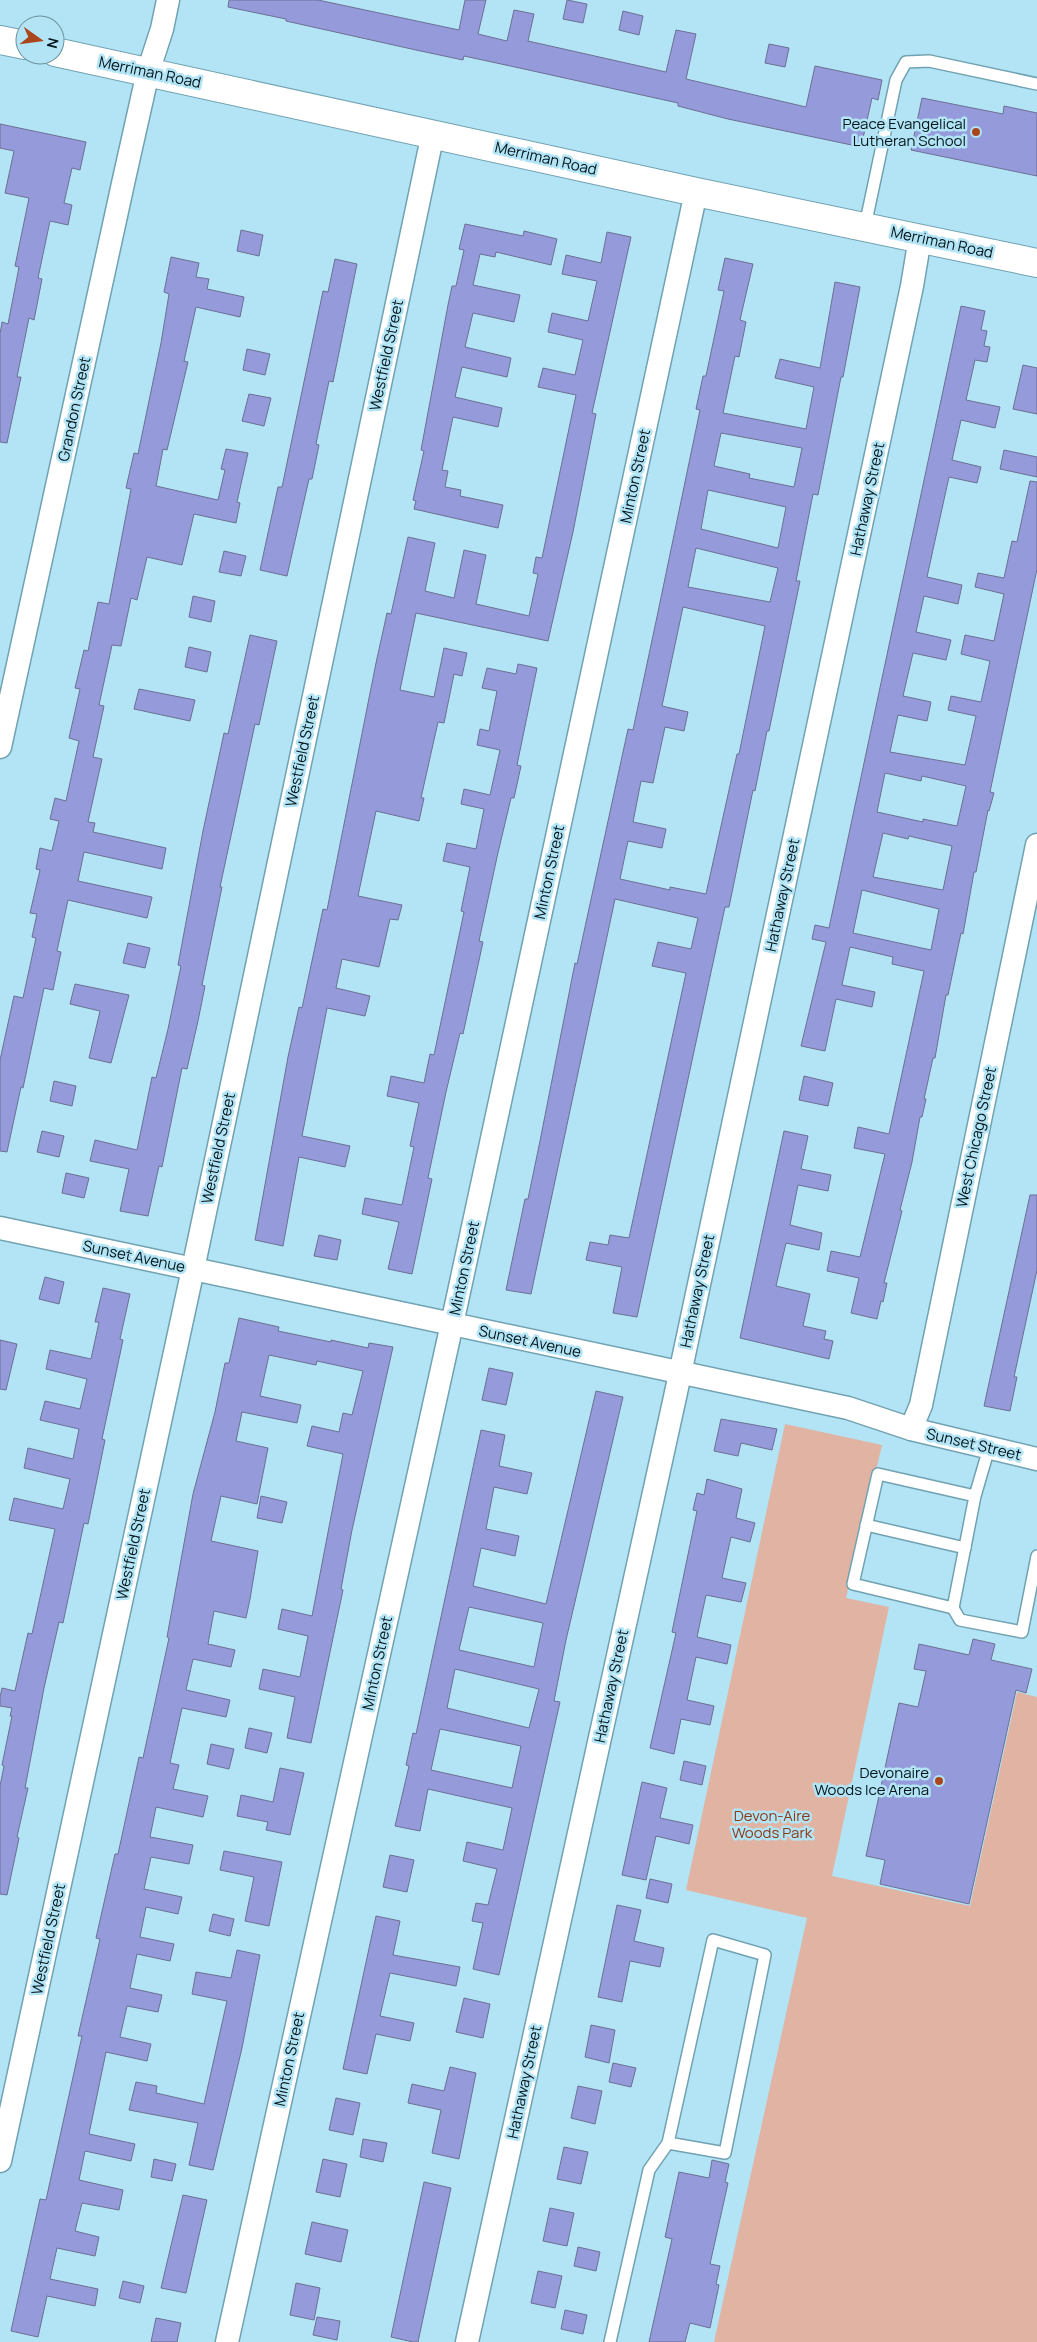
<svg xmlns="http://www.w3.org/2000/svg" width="1037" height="2342" font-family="Manrope,sans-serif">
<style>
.green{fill:#e1b3a2}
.building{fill:#959bda;stroke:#6c6f93;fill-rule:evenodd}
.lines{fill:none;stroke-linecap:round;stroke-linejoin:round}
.service-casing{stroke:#71a2b1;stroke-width:14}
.minor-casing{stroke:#71a2b1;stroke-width:25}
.secondary-casing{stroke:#71a2b1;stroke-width:30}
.service{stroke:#fff;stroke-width:11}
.minor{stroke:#fff;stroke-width:22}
.secondary{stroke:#fff;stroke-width:28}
.poi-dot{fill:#ab451c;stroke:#b2e4f5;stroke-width:2}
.labels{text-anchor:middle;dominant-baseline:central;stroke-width:5;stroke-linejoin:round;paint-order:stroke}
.street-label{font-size:15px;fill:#021419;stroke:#b2e4f5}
.poi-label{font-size:15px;fill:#021419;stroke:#b2e4f5;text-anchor:end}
.park-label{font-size:15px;fill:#8b3817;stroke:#b2e4f5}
</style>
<rect width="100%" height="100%" fill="#b2e4f5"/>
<path class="green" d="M785,1424l97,21 -36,153 43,9 -57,269 138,30 47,-214 20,5v645h-323l93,-424 -121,-28z"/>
<g class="building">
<path d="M229,0h89l141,30 6,-30h21l-8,34 29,7 7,-31 20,4 -6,27 138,31 10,-42 20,4 -10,45 120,28 9,-41 67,14 -4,20 -6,-2 -11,49 -133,-28 -50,-13v-3l-163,-36 -51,-11 -1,4 -47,-10 -130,-29v-2l-58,-12z"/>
<path d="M567,0l20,4 -4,19 -20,-4z"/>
<path d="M623,11l20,5 -4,19 -20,-5z"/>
<path d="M769,44l20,4 -4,19 -20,-4z"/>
<path d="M922,98l81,16 1,-8 33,7v63l-126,-26z"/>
<path d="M0,124l86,18 -6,28 -8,-2 -8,35 8,2 -4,20 -18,-4 -12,57 4,1 -8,41 -5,-2 -12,59h4l-14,66 -7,-1v-108l2,-12 6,2 11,-57 -4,-1 14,-68 -24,-5 9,-42 -14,-3z"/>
<path d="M465,224l58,12 1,-5 33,8 -6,26 -55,-13 -1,5 -15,-3 -7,31 47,10 -6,27 -41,-9 -8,34 46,11 -4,19 -45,-10 -7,30 47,11 -4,19 -45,-10 -11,53 6,1 -3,16 16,3 -1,6 43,9 -5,23 -84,-19 2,-8 -3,-1 11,-49 -3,-1 27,-145 4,-19h4l8,-36 -5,-1z"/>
<path d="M241,230l22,5 -4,21 -22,-5z"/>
<path d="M607,232l24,5 -39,176 4,1 -23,118 -25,109 -132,-28 -16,77 34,7 10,-49 23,5 -5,23 -8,-2 -10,49 -6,-1 -17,76h3l-5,23 -43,-10 -18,85 44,9 -4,15 -8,-1 -11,48 -37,-8 -6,29 34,8 -5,20 -38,-8 -25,128 48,10 -5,21 -46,-10 -16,89 -28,-6 33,-183 11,-50 3,1 21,-99 4,1 49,-247 11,-50 4,1 17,-77 27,6 -10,48 29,7 10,-48 22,5 -10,49 53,12 9,-42 -5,-1 3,-16 6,1 34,-163 -38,-8 5,-19 32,7 8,-35 -35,-8 4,-19 36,8 9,-40 -35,-7 4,-19 35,8z"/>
<path d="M171,257l28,6 -3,14 13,2 -2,10 37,8 -4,20 -44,-10 -12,54 4,1 -21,88 -4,-1 -7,37 62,14 7,-30 -4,-1 5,-20 22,4 -11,49 3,1 -4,20 -42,-9 -12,51 -35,-8 -10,43 -6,-2 -10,48 -9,-1 -13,60 5,1 -11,51 9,2 -14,63 7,1 -2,9 73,16 -4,21 -78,-17 -6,29 74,16 -5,21 -79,-18 -11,51 4,1 -8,38 -9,-2 -21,100 -2,-1 -14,65 -7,-1v-91l14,-64 9,2 13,-60 -4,-1 5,-23 -7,-1 10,-43 -4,-1 4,-21 12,3 7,-30 -9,-2 5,-21 11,3 13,-60 -10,-3 11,-49 -5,-1 9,-38 4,1 10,-49 11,2 22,-115 -5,-1 8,-35 4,1 23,-111 8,-49 -5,-2z"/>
<path d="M725,258l28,6 -13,56 6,2 -7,35 -4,-1 -12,57 83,16 8,-42 -39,-9 5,-19 40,9 15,-86 25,5 -17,90h-2l-23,118 -5,-1 -17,87h4l-31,150h-2l-12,60 -2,-1 -24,117h-4l-88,410 -24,-4 9,-46 -36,-7 4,-18 18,3 2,-10 19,3 57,-265 -34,-7 6,-24 33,7 7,-31 -83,-19 -84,395 -25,-4 19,-91h3l12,-58 35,-178 2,1 51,-235 5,1 25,-118 42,-202 -4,-1 7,-33h3l18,-85 -6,-1zM721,433l81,15 -8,39 -45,-9 1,-4 -36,-8zM708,490l78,17 -8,41 -77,-19zM696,548l82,20 -8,34 -82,-15zM683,607l82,19 -26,128h-2l-31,140 -36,-7v3l-50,-11 8,-38 34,7 4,-19 -33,-7 8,-41 12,2 12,-56 19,4 4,-19 -26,-6z"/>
<path d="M335,259l22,5 -24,118 -4,-1 -13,63 3,1 -7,34h-3l-22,97 -27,-6 18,-83h4l41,-196 5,1z"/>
<path d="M961,306l24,5 -4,19 6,1 -3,15 6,1 -3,15 -12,-2 -9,40 34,7 -5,21 -34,-8 -9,40 29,7 -4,16 -28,-6 -22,100 35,8 -4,19 -34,-8 -8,36 35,8 -5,20 -33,-7 -10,43 28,6 -4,19 -29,-6 -8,37 75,13 11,-49 -28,-6 3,-14 30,6 9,-41 -29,-7 4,-19 29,6 10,-47 -29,-7 3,-14 26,5 8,-37 5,1 13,-61 7,1v87l-47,223 4,1 -5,18 -1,-1 -12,62h-2l-11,62 -2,-1 -13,62h-2l-11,63h-2l-9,41h2l-4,18h-2l-8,45 -12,48 2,1 -18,72h3l-4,19 -2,-1 -4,18 -26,-6 8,-35 -32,-7 4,-20 29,6 25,-103 -31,-6 4,-21 31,7 35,-163 -32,-7 1,-7 -43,-10 -8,38 33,7 -3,15 -36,-8 -11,52 -24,-5 25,-104 -14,-3 3,-14 14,3zM885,773l36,8 1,-5 44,10 -9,40 -34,-7v3l-46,-10zM883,833l25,6 1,-3 43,10 -9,44 -70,-13zM862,890l77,19 -8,41 -78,-17z"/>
<path d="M247,349l23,5 -5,21 -22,-5z"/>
<path d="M1023,365l14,3v46l-24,-5z"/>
<path d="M249,394l22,4 -7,28 -22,-5z"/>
<path d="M1004,450l33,7v20l-37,-8z"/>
<path d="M224,551l22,5 -5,20 -22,-4z"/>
<path d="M193,596l22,5 -4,21 -22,-5z"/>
<path d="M250,635l27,6 -18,84 -4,-1 -35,163h2l-20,98 3,1 -7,35 -11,48 -5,-1 -20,99 -3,-1 -11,50 -28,-5 9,-42 -39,-8 5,-21 42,10 15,-73 4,1 12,-49 13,-63 -3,-1 25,-134 21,-98 4,1z"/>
<path d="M189,647l22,5 -4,20 -22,-5z"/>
<path d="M518,664l19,4 -20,97 4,1 -7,32h-3l-14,59 -18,84 4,1 -20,92 -3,-1 -14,59 -18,86 4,1 -20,95 -24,-5 11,-47 -37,-8 3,-16 37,7 12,-58 -4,-1 9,-43 -32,-7 4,-20 33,7 6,-29 4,1 30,-143 -3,-1 9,-44 -27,-6 4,-18 29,6 8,-40 -23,-5 3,-15 26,6 10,-45 -23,-5 3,-16 9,2 8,-40 -15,-3 5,-20 29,6z"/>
<path d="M139,689l56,11 -5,21 -56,-12z"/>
<path d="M128,943l22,5 -5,20 -22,-5z"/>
<path d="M75,984l54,11 -18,68 -22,-5 11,-47 -30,-7z"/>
<path d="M804,1076l29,7 -5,23 -29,-6z"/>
<path d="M54,1081l22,5 -4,20 -22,-5z"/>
<path d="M42,1131l22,5 -5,21 -22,-5z"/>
<path d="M784,1131l24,5 -7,33 30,6 -3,16 -30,-6 -8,40 32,8 -3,17 -33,-7 -10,43 34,8 -7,32 23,5 -2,8 9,2 -4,18 -89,-21z"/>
<path d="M66,1173l23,5 -5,20 -22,-5z"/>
<path d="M1030,1195h7v75l-23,107h3l-7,34 -26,-5z"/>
<path d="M319,1235l22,5 -4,20 -23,-4z"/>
<path d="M45,1277l19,5 -5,22 -20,-5z"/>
<path d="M103,1288l27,6 -10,45 3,1 -21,99 3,1 -17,84 -4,-1 -21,100 -4,-1 -15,66 -19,100h3l-11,49 2,1 -12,57 -7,-1v-108l4,-20 -2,-1 10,-49h-2l2,-8 -12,-2v-9l2,-9 13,3 13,-58 4,1 23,-105 -46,-9 5,-22 49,11 7,-30 -46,-11 4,-20 45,11 6,-30 -39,-9 5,-19 35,8 7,-30 -41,-10 4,-19 41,9 8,-37h-4z"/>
<path d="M239,1318l40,9 -1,4 53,11v-2l37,8 1,-5 24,4 -41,183 -11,59 2,1 -32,153 -24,-5 8,-41 -36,-8 4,-20 37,8 8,-41 -30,-7 4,-20 30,7 31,-162 -36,-8 5,-20 27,6 4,-19 9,2 11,-44 -46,-10 -1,4 -47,-10 -9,41 41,9 -4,18 -55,-11 -6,29 32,7 -11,56 -36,-8 -10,45 47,10 -8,48 -4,19 -32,-7 -6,33 27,6 -4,17 -38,-8 -7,31 44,10 -4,17 -44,-9 -12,55 9,2 -6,24 35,7 -5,21 -47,-10 -6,30 43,8 -4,19 -38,-7 -7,32 38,8 -4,17 -32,-7 -6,30 34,7 -4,17 -33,-7 -7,34 32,7 -4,17 -31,-6 -7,31 31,7 -4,17 -41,-9 -17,82 46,10 -4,17 -46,-10 -6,29 44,10 -4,20 -37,-7 -7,28 24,6 -4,19 -38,-8 -7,31 48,10 -3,17 -48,-10 -9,41 -27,-6 29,-132 6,1 36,-164h-4l22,-97 -4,-1 19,-84h3l21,-97 4,1 26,-120 -2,-1 26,-143 22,-82 10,-49h4z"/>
<path d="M0,1340l17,4 -11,46 -6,-1z"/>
<path d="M489,1368l24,5 -7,32 -24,-5z"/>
<path d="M596,1391l27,6 -57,243 -12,61 6,1 -61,273 -26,-6 10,-46 -11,-2 4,-18 12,2 9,-36 -34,-8 4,-19 36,8 9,-42 -84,-19 -8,42 -25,-5 14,-60 -3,-1 7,-32 3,1 65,-304 24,5 -6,31 33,7 -5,21 -33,-7 -8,42 33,7 -4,20 -34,-8 -8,38 73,18zM469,1607l74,16 -9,44 -75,-17zM455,1669l84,20 -10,39 -82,-20zM440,1729l81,17 -9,42 -81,-18z"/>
<path d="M721,1419l56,10 -5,21 -31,-7 -3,13 -24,-5z"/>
<path d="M707,1479l35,10 -6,29 19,5 -5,19 -19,-5 -9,41 24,5 -5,19 -35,-7 -9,42 34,8 -4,19 -31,-7 -9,43 27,6 -4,19 -29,-6 -7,35 -24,-6 26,-115 -4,-1 25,-121 -4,-1 4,-17 7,2z"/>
<path d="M261,1496l26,6 -5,21 -25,-5z"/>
<path d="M973,1639l22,5 -4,16 41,9 -6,24 -10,-3 -47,214 -89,-20 5,-24 -19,-4 33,-153 19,4 8,-36 -12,-2 5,-25 50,11z"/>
<path d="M249,1728l23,5 -5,20 -22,-5z"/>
<path d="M211,1744l23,5 -5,20 -22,-5z"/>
<path d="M684,1761l22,5 -4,19 -22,-5z"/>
<path d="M280,1768l24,5 -14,62 -24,-5 2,-8 -31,-6 4,-21 32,7z"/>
<path d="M642,1782l25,6 -7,30 33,7 -4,19 -33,-8 -10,44 -24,-5z"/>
<path d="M224,1851l58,11 -13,64 -24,-5 9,-44 -34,-7z"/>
<path d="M390,1855l24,5 -7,32 -24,-5z"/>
<path d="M650,1879l22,5 -4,19 -22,-5z"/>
<path d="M617,1905l24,5 -7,31 30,7 -4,19 -30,-6 -8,41 -24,-5z"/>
<path d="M213,1914l21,5 -4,17 -21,-5z"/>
<path d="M376,1916l24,5 -7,34 67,12 -4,19 -66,-13 -10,43 34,7 -4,18 -34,-7 -9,40 -24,-5z"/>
<path d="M237,1950l23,5 -18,93 -29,122 -24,-5 9,-42 -69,-13 7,-28 21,4 -1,7 48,11 23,-103 -35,-7 4,-22 35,6z"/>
<path d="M464,1998l26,6 -7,34 -27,-6z"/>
<path d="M591,2025l24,5 -6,33 -24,-6z"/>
<path d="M613,2063l23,5 -5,19 -22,-5z"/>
<path d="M450,2067l26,6 -17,86 -27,-6 9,-43 -33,-7 4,-19 32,7z"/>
<path d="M578,2086l24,5 -7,33 -24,-6z"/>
<path d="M336,2098l24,5 -7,32 -24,-5z"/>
<path d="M363,2139l24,4 -4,19 -23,-5z"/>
<path d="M564,2147l24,5 -7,32 -24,-5z"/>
<path d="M154,2159l22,5 -4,17 -21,-4z"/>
<path d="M323,2159l24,5 -7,33 -24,-5z"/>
<path d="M712,2160l17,4 -4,18 3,1 -18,81 10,2 -4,18 3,1 -9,43 -20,-5 -5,19h-36l23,-103 -7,-2 14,-65 30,6z"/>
<path d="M424,2182l27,6 -33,154h-5l-22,-5z"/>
<path d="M183,2195l24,5 -21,93 -25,-5z"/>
<path d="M550,2208l24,5 -7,33 -24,-5z"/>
<path d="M312,2222l36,8 -7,32 -36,-8z"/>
<path d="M578,2247l22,5 -4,19 -22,-5z"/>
<path d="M538,2271l24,5 -7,32 -24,-5z"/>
<path d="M123,2281l21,5 -4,17 -21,-5z"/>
<path d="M296,2283l24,5 -6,32 -24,-5z"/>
<path d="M565,2310l22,5 -4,19 -22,-5z"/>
<path d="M317,2317l23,4 -3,19 -24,-5z"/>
<path d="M156,2318l25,5 -4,19h-26z"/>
</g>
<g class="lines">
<g class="service-casing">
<g id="service">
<path d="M865,226l31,-146 10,-18 23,-1 108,23"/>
<path d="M975,1496l-97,-22 -25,110 100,24 22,-112 14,-48"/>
<path d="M866,1525l99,23"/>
<path d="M953,1608l7,12 62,12 15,-76"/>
<path d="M610,2342l39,-172 19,-27 45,-203 52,15 -40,198 -57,-10"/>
</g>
</g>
<g class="minor-casing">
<g id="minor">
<path d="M0,747l124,-568 24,-107 14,-43 6,-29"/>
<path d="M0,1228l848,180 63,21 126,30"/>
<path d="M911,1429l10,-24 116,-560"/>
<path d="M0,2161l193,-892 240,-1136"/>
<path d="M227,2342l230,-1041 239,-1109"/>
<path d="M467,2342l208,-945 237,-1111 8,-48"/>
</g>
</g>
<g class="secondary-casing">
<g id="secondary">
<path d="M0,40l25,5"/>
<path d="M55,52l641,140 341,71"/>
</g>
</g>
<use href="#service" class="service"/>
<use href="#minor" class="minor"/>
<use href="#secondary" class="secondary"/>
</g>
<g class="poi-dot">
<circle cx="976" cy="132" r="5"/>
<circle cx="939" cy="1781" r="5"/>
</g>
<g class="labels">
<g class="street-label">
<text transform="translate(150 72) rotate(12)">Merriman Road</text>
<text transform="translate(546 158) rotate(13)">Merriman Road</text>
<text transform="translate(942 242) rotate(12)">Merriman Road</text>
<text transform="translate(386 355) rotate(-78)">Westfield Street</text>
<text transform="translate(74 409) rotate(-78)">Grandon Street</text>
<text transform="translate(635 476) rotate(-78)">Minton Street</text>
<text transform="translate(867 499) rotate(-78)">Hathaway Street</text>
<text transform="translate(302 751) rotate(-78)">Westfield Street</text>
<text transform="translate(549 872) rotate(-78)">Minton Street</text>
<text transform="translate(782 895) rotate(-78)">Hathaway Street</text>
<text transform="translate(976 1137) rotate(-78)">West Chicago Street</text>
<text transform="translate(218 1148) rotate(-78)">Westfield Street</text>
<text transform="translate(134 1256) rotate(12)">Sunset Avenue</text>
<text transform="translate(464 1268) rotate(-78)">Minton Street</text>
<text transform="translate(697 1291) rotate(-78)">Hathaway Street</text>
<text transform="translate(530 1341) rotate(12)">Sunset Avenue</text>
<text transform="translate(974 1444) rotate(13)">Sunset Street</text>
<text transform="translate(133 1544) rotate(-78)">Westfield Street</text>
<text transform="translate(377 1663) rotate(-78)">Minton Street</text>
<text transform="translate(611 1686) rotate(-78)">Hathaway Street</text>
<text transform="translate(48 1939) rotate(-78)">Westfield Street</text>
<text transform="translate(289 2059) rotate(-78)">Minton Street</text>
<text transform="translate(524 2082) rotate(-78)">Hathaway Street</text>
</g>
<g class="poi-label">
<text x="966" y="123">Peace Evangelical<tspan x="966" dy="17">Lutheran School</tspan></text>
<text x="929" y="1772">Devonaire<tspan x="929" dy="17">Woods Ice Arena</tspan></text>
</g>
<g class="park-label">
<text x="772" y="1815">Devon-Aire<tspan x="772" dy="17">Woods Park</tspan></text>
</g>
</g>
<g transform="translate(40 40) rotate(104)"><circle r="24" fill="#b2e4f5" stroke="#6c919d"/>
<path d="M0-4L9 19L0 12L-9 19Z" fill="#ab451c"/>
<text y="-8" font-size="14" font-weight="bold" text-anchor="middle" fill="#021419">N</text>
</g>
</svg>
